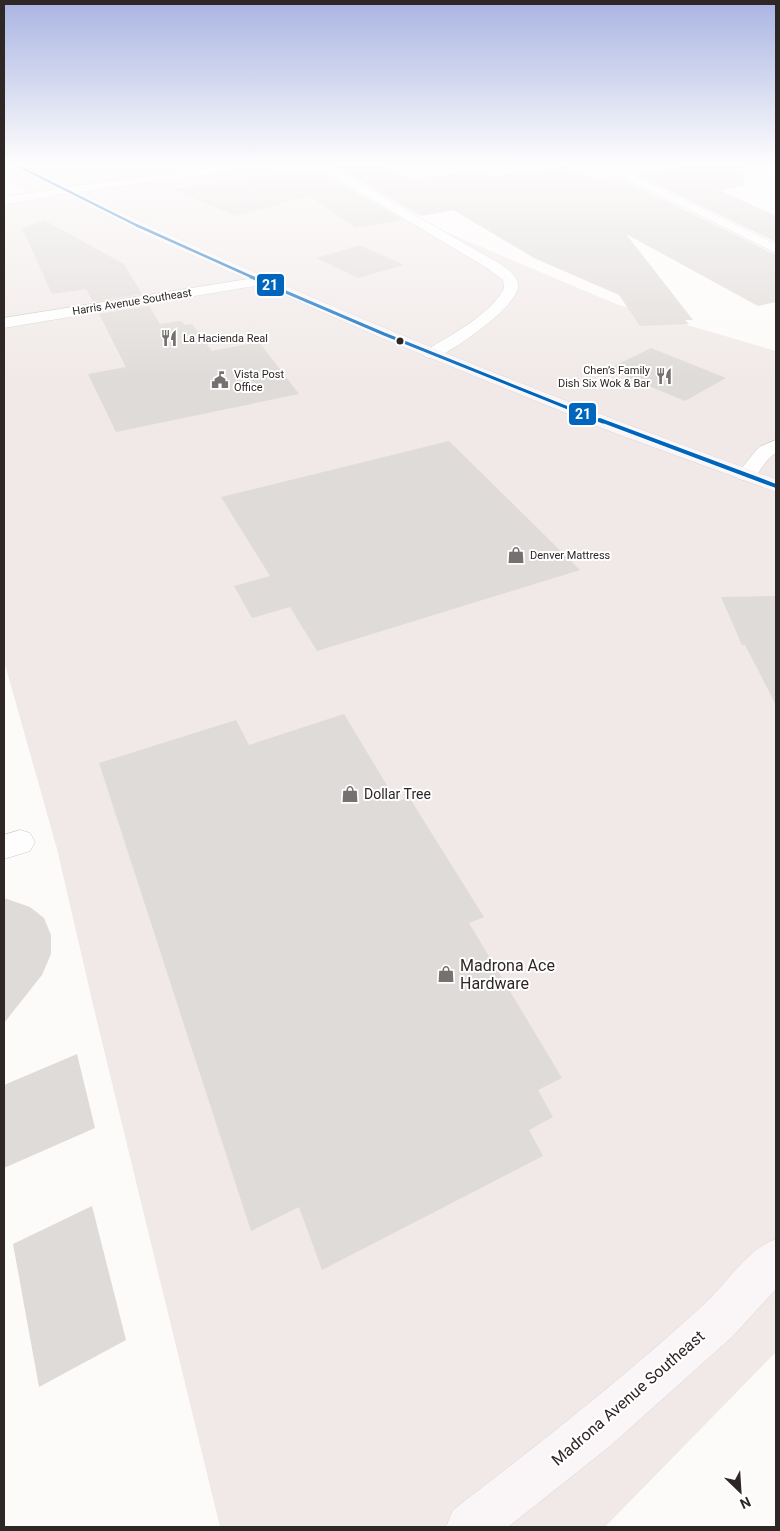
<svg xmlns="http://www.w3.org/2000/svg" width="780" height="1531" font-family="Roboto,sans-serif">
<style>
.built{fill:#f0e9e7}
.building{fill:#dfdbd8}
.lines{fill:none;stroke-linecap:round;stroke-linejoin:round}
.minor-casing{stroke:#cdc9c7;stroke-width:1}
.major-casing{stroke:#d9d6d6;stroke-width:1}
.minor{fill:#fffefe;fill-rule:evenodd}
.major{fill:#faf5f6;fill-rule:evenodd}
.bus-1-far2-casing{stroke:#fff;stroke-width:4.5}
.bus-1-far1-casing{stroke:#fff;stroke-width:5}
.bus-1-casing{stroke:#fff;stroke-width:6}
.bus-1-far2{stroke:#0065bd;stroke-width:2.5}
.bus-1-far1{stroke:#0065bd;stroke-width:3}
.bus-1{stroke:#0065bd;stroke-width:4}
.bus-dot{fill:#2e2725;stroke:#fff;stroke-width:2}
.labels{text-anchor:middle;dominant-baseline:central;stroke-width:4;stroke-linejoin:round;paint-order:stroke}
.far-street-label{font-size:11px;fill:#2e2725;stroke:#fff}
.far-poi-label{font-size:11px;fill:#2e2725;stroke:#fff;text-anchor:start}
.poi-label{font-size:14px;fill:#2e2725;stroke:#fff;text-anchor:start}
.near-poi-label{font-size:16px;fill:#2e2725;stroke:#fff;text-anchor:start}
.near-street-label{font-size:16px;fill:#2e2725;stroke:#fff}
.line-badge{stroke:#fff;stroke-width:2}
.badge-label{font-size:14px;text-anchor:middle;font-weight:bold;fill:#fff}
</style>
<rect width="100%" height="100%" fill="#fdfbfa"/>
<path class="built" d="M4,165h284l328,139 160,47v1001l-171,175h-385l-126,-518 -37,-160 -53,-188v-464l21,-6 -21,-11z"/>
<g class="building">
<path d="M340,165h45l24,15 69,-9 11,6 74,-11 8,2 24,12 22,-3 159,78v47l-18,4 -132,-72 67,86h-8l4,4 -49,2 -21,-31 -85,-37 -81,-48 -32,6 -87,-50z"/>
<path d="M690,165h52l3,21 -26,4 57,26v26l-141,-68z"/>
<path d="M317,169l85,51 -46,8 -47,-32 -73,20 -63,-27z"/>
<path d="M44,220l80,44 18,30 -49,8 -7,-13 -34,5 -30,-66z"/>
<path d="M360,245l44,20 -46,13 -42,-20z"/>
<path d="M149,306l11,18 21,-3 4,4 7,-1 20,27 47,-9 40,52 -183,38 -28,-58 38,-7 -27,-53z"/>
<path d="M651,348l75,30 -41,23 -77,-32z"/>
<path d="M449,441l131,129 -263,81 -27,-44 -38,11 -18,-32 36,-10 -49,-79z"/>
<path d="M776,596v109l-31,-60h-3l-21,-48z"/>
<path d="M344,714l53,88 12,-5 75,120 -15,6 93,155 -24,12 15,27 -24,13 14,26 -221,114 -23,-63 -48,24 -152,-468 137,-43 13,25z"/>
<path d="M4,898l26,9 14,11 7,17v19l-9,21 -38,48z"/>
<path d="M77,1054l18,74 -91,40v-83z"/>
<path d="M92,1206l34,134 -87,47 -26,-143z"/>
</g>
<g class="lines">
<g class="minor-casing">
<g id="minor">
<path d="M230,165h33l-5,3 -190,25 -64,12v-8l64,-10z"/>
<path d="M314,165h14l169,97c8,5 19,12 21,22 4,20 -64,66 -81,73 -4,2 -8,1 -12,0l-2,-3 2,-3c25,-16 66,-36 79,-63l-1,-8 -16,-12z"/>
<path d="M598,165h14l164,79v9z"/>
<path d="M261,277l5,1 2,3 -2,3 -262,44v-10z"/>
<path d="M776,440v13c-15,8 -17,31 -37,26l-3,-4 23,-28z"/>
<path d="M20,830l10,3 5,9 -5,9 -26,8v-24z"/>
</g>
</g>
<g class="major-casing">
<g id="major">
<path d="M10,165h15c45,22 90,46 136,66 202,91 407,174 615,248v13l-164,-60 -233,-95 -230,-101z"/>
<path d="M776,1239v50l-43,47 -123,110 -102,81h-62l7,-17c85,-65 169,-131 248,-203 24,-21 46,-58 75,-68z"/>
</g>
</g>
<use href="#minor" class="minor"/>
<use href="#major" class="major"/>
<g class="bus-1-far2-casing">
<path id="bus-1-far2" d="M16,165l120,60 118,53"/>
</g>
<g class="bus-1-far1-casing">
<path id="bus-1-far1" d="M251,277l133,57 219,88"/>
</g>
<g class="bus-1-casing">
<path id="bus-1" d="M600,420l176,66"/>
</g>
<use href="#bus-1-far2" class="bus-1-far2"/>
<use href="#bus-1-far1" class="bus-1-far1"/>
<use href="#bus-1" class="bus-1"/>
</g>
<linearGradient id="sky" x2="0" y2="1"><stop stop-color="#a9b4e2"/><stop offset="0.43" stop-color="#fefdfd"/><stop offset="1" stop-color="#fefdfd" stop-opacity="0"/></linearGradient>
<rect width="780" height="380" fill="url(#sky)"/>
<defs>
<g id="restaurant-bare" transform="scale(1.35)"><path d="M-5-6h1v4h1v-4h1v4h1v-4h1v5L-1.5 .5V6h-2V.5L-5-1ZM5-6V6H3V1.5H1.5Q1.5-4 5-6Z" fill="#767170" stroke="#fff" stroke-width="2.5" paint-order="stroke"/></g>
<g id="civic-bare" transform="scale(1.35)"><path d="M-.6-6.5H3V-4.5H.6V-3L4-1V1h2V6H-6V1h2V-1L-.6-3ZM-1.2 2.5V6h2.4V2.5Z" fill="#767170" stroke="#fff" stroke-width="2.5" paint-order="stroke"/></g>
<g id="shop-bare" transform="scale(1.35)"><path d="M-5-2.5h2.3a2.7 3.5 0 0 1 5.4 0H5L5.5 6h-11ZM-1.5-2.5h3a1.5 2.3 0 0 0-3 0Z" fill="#767170" stroke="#fff" stroke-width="2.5" paint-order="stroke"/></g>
</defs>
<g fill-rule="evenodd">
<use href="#restaurant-bare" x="169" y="338"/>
<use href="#restaurant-bare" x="664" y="376"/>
<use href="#civic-bare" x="220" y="380"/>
<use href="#shop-bare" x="516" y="555"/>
<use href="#shop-bare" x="350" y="794"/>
<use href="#shop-bare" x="446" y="974"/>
</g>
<circle class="bus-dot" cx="400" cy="341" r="4.5"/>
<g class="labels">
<g class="far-street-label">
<text transform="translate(132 302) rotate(-9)">Harris Avenue Southeast</text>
</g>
<g class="far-poi-label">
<text x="183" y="338">La Hacienda Real</text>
<text x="650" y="370" text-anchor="end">Chen’s Family<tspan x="650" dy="13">Dish Six Wok &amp; Bar</tspan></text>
<text x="234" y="374">Vista Post<tspan x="234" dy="13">Office</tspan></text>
<text x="530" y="555">Denver Mattress</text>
</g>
<g class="poi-label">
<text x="364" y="794">Dollar Tree</text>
</g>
<g class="near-poi-label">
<text x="460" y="965">Madrona Ace<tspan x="460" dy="18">Hardware</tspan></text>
</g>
<g class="near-street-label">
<text transform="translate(628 1398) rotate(-41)">Madrona Avenue Southeast</text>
</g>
</g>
<g class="line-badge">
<rect x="256" y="273" width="29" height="24" rx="5" fill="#0065bd"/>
<rect x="568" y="402" width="29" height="24" rx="5" fill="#0065bd"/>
</g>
<g class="badge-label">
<text x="270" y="290">21</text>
<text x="583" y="419">21</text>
</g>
<rect width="780" height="1531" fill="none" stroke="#2e2725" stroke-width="10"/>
<g transform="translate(740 1491) rotate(155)" stroke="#ffffff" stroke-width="4" paint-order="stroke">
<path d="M0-4L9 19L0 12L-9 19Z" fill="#2e2725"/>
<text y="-8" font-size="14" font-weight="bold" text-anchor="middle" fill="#2e2725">N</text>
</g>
</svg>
